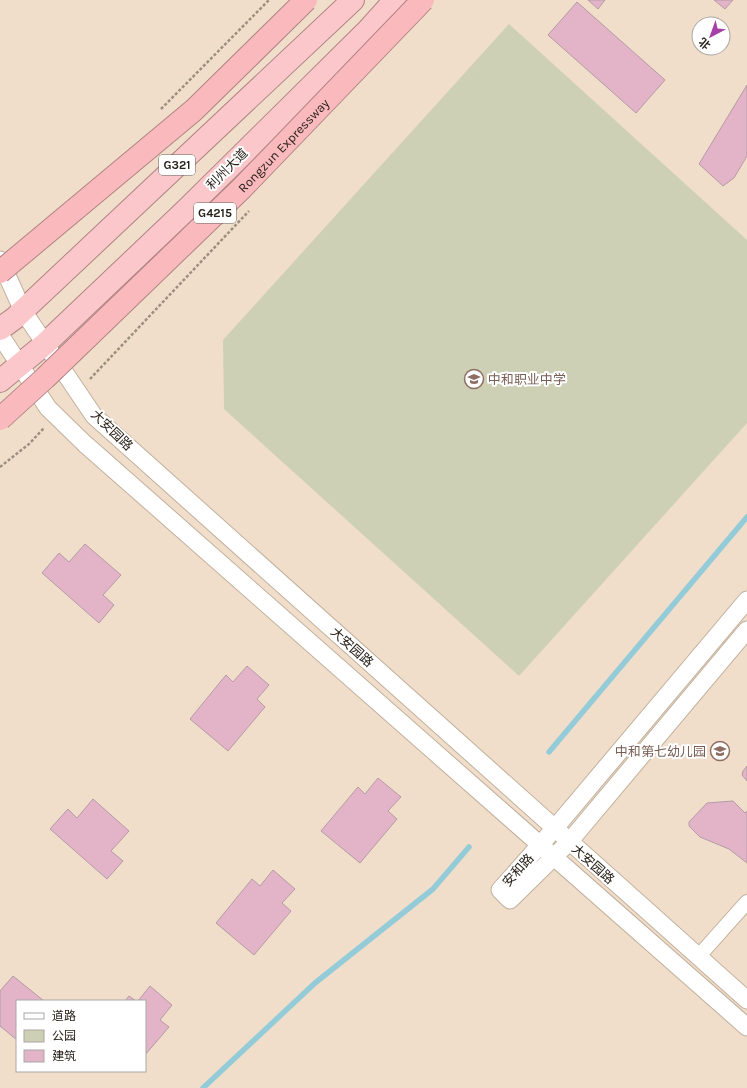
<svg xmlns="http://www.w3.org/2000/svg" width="747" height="1088" font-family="Karla,'Noto Sans SC',sans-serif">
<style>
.green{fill:#cdd0b4}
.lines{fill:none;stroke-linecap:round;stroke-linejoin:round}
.stream{stroke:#93ccd8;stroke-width:5.5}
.building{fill:#e3b4c8;stroke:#b49ba5}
.minor-casing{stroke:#c1b09c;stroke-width:16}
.tertiary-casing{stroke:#c1b09c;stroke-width:19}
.trunk-casing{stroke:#b08483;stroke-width:24}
.path{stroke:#9c8f80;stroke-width:2.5;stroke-dasharray:3 2;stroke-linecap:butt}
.minor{stroke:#fff;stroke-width:14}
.tertiary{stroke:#fff;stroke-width:17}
.trunk{stroke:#fbc7ca;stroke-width:22}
.motorway-bridge-casing{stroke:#b08483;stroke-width:24;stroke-linecap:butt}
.motorway-bridge{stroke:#fab9bc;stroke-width:22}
.labels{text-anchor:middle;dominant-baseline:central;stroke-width:4;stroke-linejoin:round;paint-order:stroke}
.shield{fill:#fff;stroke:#68645f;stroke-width:1}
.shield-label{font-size:12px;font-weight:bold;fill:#28221a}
.street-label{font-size:13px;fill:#28221a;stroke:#fff}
.education-label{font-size:13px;fill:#785e54;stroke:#fff;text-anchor:start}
</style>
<rect width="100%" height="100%" fill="#f0deca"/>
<path class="green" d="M509,24l238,216v183l-228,253 -295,-267 -1,-69z"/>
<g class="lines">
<g class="stream">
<path d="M549,752l198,-235"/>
<path d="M203,1088l112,-105 118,-94 36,-42"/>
</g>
</g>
<g class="building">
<path d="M588,0h17l-7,9z"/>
<path d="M714,0h19l-8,9z"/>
<path d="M577,2l88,78 -29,33 -88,-78z"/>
<path d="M747,85v71l-13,22 -11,8 -24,-22z"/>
<path d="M85,544l36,31 -18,20 11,10 -15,18 -57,-50 17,-20 10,9z"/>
<path d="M247,666l22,19 -12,14 8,8 -37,44 -38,-32 36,-44 7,7z"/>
<path d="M747,766v15l-5,-6 1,-4z"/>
<path d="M378,778l23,19 -13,14 9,8 -37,44 -39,-32 37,-44 7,7z"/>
<path d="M93,799l36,32 -18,20 12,10 -16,18 -57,-50 18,-20 9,9z"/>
<path d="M733,801l12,12 2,-2v52l-18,-14 -29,-12 -11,-11v-4l18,-19z"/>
<path d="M273,870l22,19 -13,14 9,8 -37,44 -38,-32 36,-44 8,7z"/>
<path d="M13,976l31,25h-27v39l-17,-14v-35z"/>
<path d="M150,986l22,19 -12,15 9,7 -24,28v-54h-7z"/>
<path d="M129,996l7,5h-11z"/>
</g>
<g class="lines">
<g class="minor-casing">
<path id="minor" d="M698,957l49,-55"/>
</g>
<g class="tertiary-casing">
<g id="tertiary">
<path d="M0,260l23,51 71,105 653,584"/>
<path d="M0,335l48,73 37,36 662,583"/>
<path d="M747,600l-192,228 -55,62 10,10 59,-58 178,-212"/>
</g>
</g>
<g class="trunk-casing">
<g id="trunk">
<path d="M0,329l15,-11 338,-318"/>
<path d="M0,381l45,-37 140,-133 183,-181 27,-30"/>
</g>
</g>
<g class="path">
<path d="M161,109l108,-109"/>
<path d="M90,379l159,-168"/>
<path d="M0,467l29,-23 15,-16"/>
</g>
<use href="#minor" class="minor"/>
<use href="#tertiary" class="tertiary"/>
<use href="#trunk" class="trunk"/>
<g class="motorway-bridge-casing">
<g id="motorway-bridge">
<path d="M0,272l194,-162 112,-110"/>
<path id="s1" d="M0,419l45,-41 197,-190 181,-188"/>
</g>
</g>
<use href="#motorway-bridge" class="motorway-bridge"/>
</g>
<defs>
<g id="school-ring" transform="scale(1)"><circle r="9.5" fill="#fff" stroke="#8d6e63" stroke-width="1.5"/><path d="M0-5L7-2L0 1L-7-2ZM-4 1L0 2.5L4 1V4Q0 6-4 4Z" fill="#8d6e63"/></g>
</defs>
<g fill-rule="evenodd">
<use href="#school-ring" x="474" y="379"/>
<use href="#school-ring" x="720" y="751"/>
</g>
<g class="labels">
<g class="shield">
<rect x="159" y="155" width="36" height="20" rx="3"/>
<rect x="194" y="203" width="42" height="20" rx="3"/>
</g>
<g class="shield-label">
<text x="177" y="165">G321</text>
<text x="215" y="213">G4215</text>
</g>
<g class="street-label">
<text stroke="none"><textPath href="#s1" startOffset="394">Rongzun Expressway</textPath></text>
<text transform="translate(227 169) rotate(-45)">利州大道</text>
<text transform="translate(112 430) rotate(44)">大安园路</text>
<text transform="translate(352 647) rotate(42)">大安园路</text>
<text transform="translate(593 864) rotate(42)">大安园路</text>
<text transform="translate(518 870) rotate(-48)">安和路</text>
</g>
<g class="education-label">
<text x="488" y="379">中和职业中学</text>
<text x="706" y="751" text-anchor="end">中和第七幼儿园</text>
</g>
</g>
<rect x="16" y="1000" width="130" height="72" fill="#ffffff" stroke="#a9a7a3"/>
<rect x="24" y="1013" width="20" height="6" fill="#ffffff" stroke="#a9a7a3"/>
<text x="52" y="1020" font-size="12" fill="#28221a">道路</text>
<rect x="24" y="1030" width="20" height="12" fill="#cdd0b4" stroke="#a9a7a3"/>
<text x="52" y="1040" font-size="12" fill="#28221a">公园</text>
<rect x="24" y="1050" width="20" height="12" fill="#e3b4c8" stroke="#a9a7a3"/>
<text x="52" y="1060" font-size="12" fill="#28221a">建筑</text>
<g transform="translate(711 36) rotate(221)"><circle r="19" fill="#ffffff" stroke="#a9a7a3"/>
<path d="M0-3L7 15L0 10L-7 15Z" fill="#a541a6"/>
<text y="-6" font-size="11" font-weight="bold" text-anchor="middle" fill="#28221a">北</text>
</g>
</svg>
